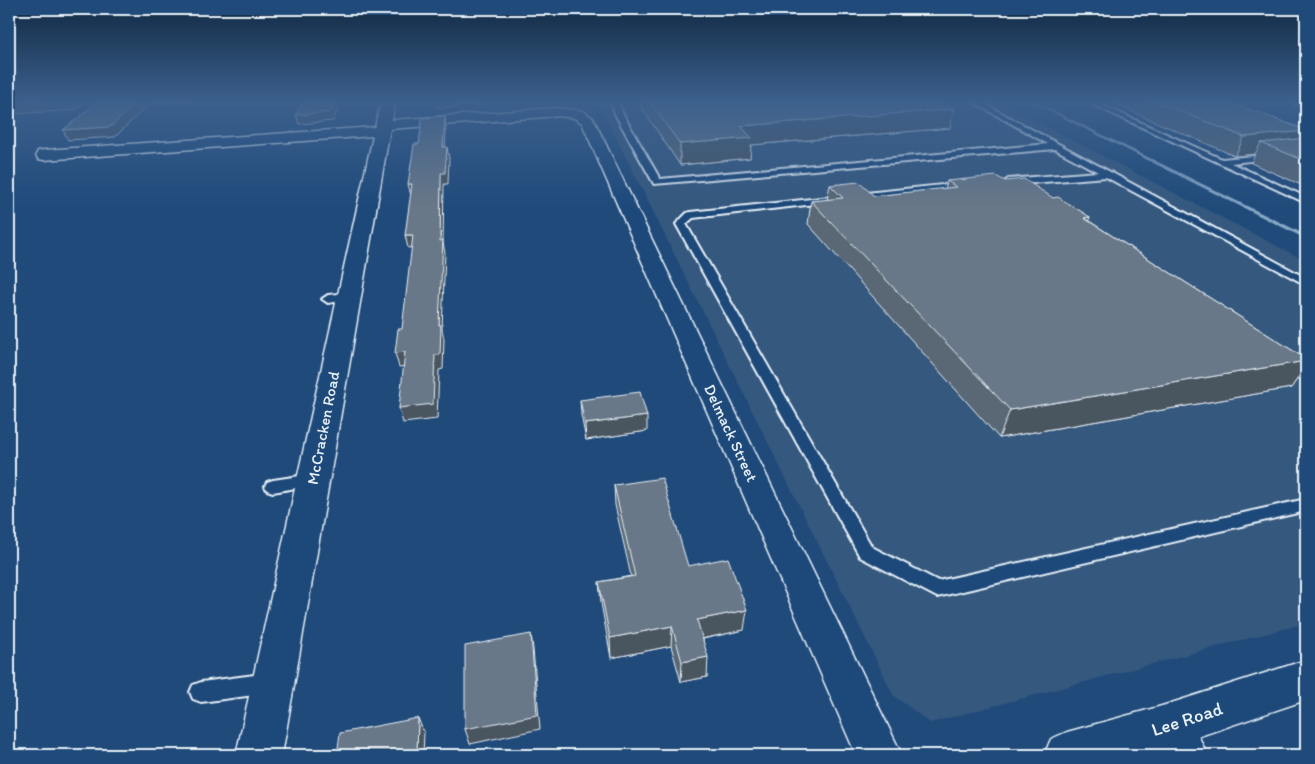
<svg xmlns="http://www.w3.org/2000/svg" width="1315" height="764" font-family="Itim,sans-serif">
<style>
.built{fill:#35587e}
.lines{fill:none;stroke-linecap:round;stroke-linejoin:round}
.stream{fill:#89a7c6;fill-rule:evenodd}
.service-casing{stroke:#e8f1f8;stroke-width:4}
.minor-casing{stroke:#e8f1f8;stroke-width:3}
.secondary-casing{stroke:#e8f1f8;stroke-width:3}
.service{fill:#1f4a7a;fill-rule:evenodd}
.minor{fill:#1f4a7a;fill-rule:evenodd}
.secondary{fill:#1f4a7a;fill-rule:evenodd}
.wall{fill:#5a6775;stroke:#e8f1f8}
.shaded-wall{fill:#4a545f;stroke:#e8f1f8}
.building{fill:#697888;stroke:#e8f1f8}
.labels{text-anchor:middle;dominant-baseline:central;stroke-width:5;stroke-linejoin:round;paint-order:stroke}
.street-label{font-size:16px;fill:#e8f1f8;stroke:#1f4a7a}
.near-street-label{font-size:19px;fill:#e8f1f8;stroke:#1f4a7a}
</style>
<rect width="100%" height="100%" fill="#1f4a7a"/>
<filter id="ink" filterUnits="userSpaceOnUse"><feTurbulence type="fractalNoise" baseFrequency=".02" numOctaves="2"/><feDisplacementMap in="SourceGraphic" scale="10" xChannelSelector="R" yChannelSelector="G"/><feConvolveMatrix kernelMatrix="1 2 1 2 8 2 1 2 1" color-interpolation-filters="sRGB"/></filter>
<g filter="url(#ink)">
<path class="built" d="M598,101h398l310,160v362l-376,100 -36,-27z"/>
<g class="lines">
<path class="stream" d="M1029,101h5l272,134v4z"/>
<g class="service-casing">
<g id="service">
<path d="M611,101h6l6,13 37,65 388,-35 -77,-43h8l327,177v7l-200,-108 -98,8 -4,-3 4,-3 90,-7 -43,-23 -401,35 -39,-70z"/>
<path d="M1085,101h8l129,58 84,-8v4l-75,8 75,34v6z"/>
<path d="M1288,101h9l9,3v4z"/>
<path d="M962,183l3,1v4l-109,12 -5,-3 5,-3z"/>
<path d="M830,197l3,1v4l-140,16 -7,6 186,323 66,34 368,-82v12l-369,86 -77,-40 -184,-333 11,-11 3,-1z"/>
<path d="M349,293l6,4 -2,2 -25,4 -6,-4 6,-4z"/>
<path d="M313,474l6,2 2,4 -2,4 -46,8 -6,-2 -2,-4 2,-4 6,-2z"/>
<path d="M270,673l7,3 4,7 -4,7 -7,3 -69,9 -8,-3 -3,-7 3,-7 8,-3z"/>
</g>
</g>
<g class="minor-casing">
<g id="minor">
<path d="M381,101h14l-3,19 166,-12 25,3 10,7 309,637h-46l-274,-632 -8,-5 -16,-2 -168,13 -108,626h-46l137,-619 -329,24 -6,-1 -2,-4 2,-4 6,-1 331,-23z"/>
<path d="M1162,706l16,7 22,26 7,16h-51l-10,-12 -6,-15 6,-15z"/>
</g>
</g>
<g class="secondary-casing">
<path id="secondary" d="M1306,660v40l-162,55h-100l7,-16 16,-7 95,-26z"/>
</g>
<use href="#service" class="service"/>
<use href="#minor" class="minor"/>
<use href="#secondary" class="secondary"/>
</g>
<g class="wall">
<path d="M641,101h299l10,27 -199,17 -1,13 -70,7 -39,-58z"/>
<path d="M1107,101h119l80,29v3l-3,5h3v49l-55,-24 4,-9 -20,2z"/>
<path d="M947,181h58l84,40 217,138v7l-15,22 -292,50 -191,-214 3,-23 16,-1 3,-15 44,11 71,-7z"/>
<path d="M580,400l67,31 -61,9 -5,-25z"/>
<path d="M614,485l74,81 56,64 -41,9 4,38 -26,5 -10,-36 -60,12 -10,-55 -2,-21 32,-6 -16,-71z"/>
</g>
<g class="shaded-wall">
<path d="M9,101h78l-12,9 -62,4 -4,2z"/>
<path d="M139,101h57l-1,1 -46,2 -34,33 -47,3 -5,-10z"/>
<path d="M335,101h6l-8,20 -34,3 -3,-9z"/>
<path d="M437,101h44v4l-43,3z"/>
<path d="M954,109l-4,19 -199,17 -1,13 -70,7v-21l61,-18z"/>
<path d="M445,116l1,11 -1,31 -2,-11z"/>
<path d="M1306,130v3l-9,17 -36,-7 -6,11 -20,2 9,-19z"/>
<path d="M447,147l2,11 -1,26h-4l-1,58 2,11 -3,76 2,10 -1,30 -4,1 -2,49 -34,4 -4,-15 36,-53 4,-30 2,-152z"/>
<path d="M408,184h4l-1,12z"/>
<path d="M1090,217l-9,23 3,-22z"/>
<path d="M405,235h8l3,12 -8,1z"/>
<path d="M405,352l3,14 -9,1 -4,-14z"/>
<path d="M1306,361v5l-15,22 -292,50 11,-28z"/>
<path d="M647,416v15l-61,9 -1,-16z"/>
<path d="M747,610l-3,20 -48,10 1,-20z"/>
<path d="M672,626l-1,20 -60,12 -1,-20z"/>
<path d="M531,634l2,15 7,80 -70,15 -5,-15z"/>
<path d="M708,657l-1,20 -26,5 1,-20z"/>
<path d="M418,718l6,15 -1,22h-6z"/>
</g>
<g class="building">
<path d="M99,101h40l-29,26 -47,3z"/>
<path d="M303,101h32l-4,11 -35,3z"/>
<path d="M649,101h291l14,8 -213,17 11,12 -72,6z"/>
<path d="M1155,101h71l80,29 -1,1h1l-62,6z"/>
<path d="M445,116l-2,31h4l-2,26h-4l-1,68 3,-1 -4,85h2l-1,30h-5l-2,49 -34,4 6,-56 -10,1 3,-24h4l11,-94h-8l7,-51h-4l6,-40h5l3,-26z"/>
<path d="M1306,138v23l-45,-18z"/>
<path d="M996,176l9,5 19,-2 29,19 5,-1 32,20 -6,1 222,141v2l-296,49 -199,-209 32,-3 -13,-13 29,-3 15,14 82,-9 -9,-6z"/>
<path d="M640,392l7,24 -62,8 -5,-24z"/>
<path d="M662,478l26,88 40,-8 19,52 -50,10 11,37 -26,5 -10,-36 -62,12 -11,-56 36,-6 -21,-91z"/>
<path d="M531,634l6,81 -72,14v-83z"/>
<path d="M418,718l-1,37h-80l3,-22z"/>
</g>
</g>
<linearGradient id="sky" x2="0" y2="1"><stop stop-color="#112943"/><stop offset="0.49" stop-color="#3c608d"/><stop offset="1" stop-color="#3c608d" stop-opacity="0"/></linearGradient>
<rect width="1315" height="208" fill="url(#sky)"/>
<g class="labels">
<g class="street-label">
<text transform="translate(323 428) rotate(-79)">McCracken Road</text>
<text transform="translate(731 433) rotate(65)">Delmack Street</text>
</g>
<g class="near-street-label">
<text transform="translate(1187 719) rotate(-18)">Lee Road</text>
</g>
</g>
<rect width="1315" height="764" fill="none" stroke="#1f4a7a" stroke-width="30"/>
<rect x="15" y="15" width="1285" height="734" fill="none" stroke="#e8f1f8" stroke-width="2" filter="url(#ink)"/>
</svg>
